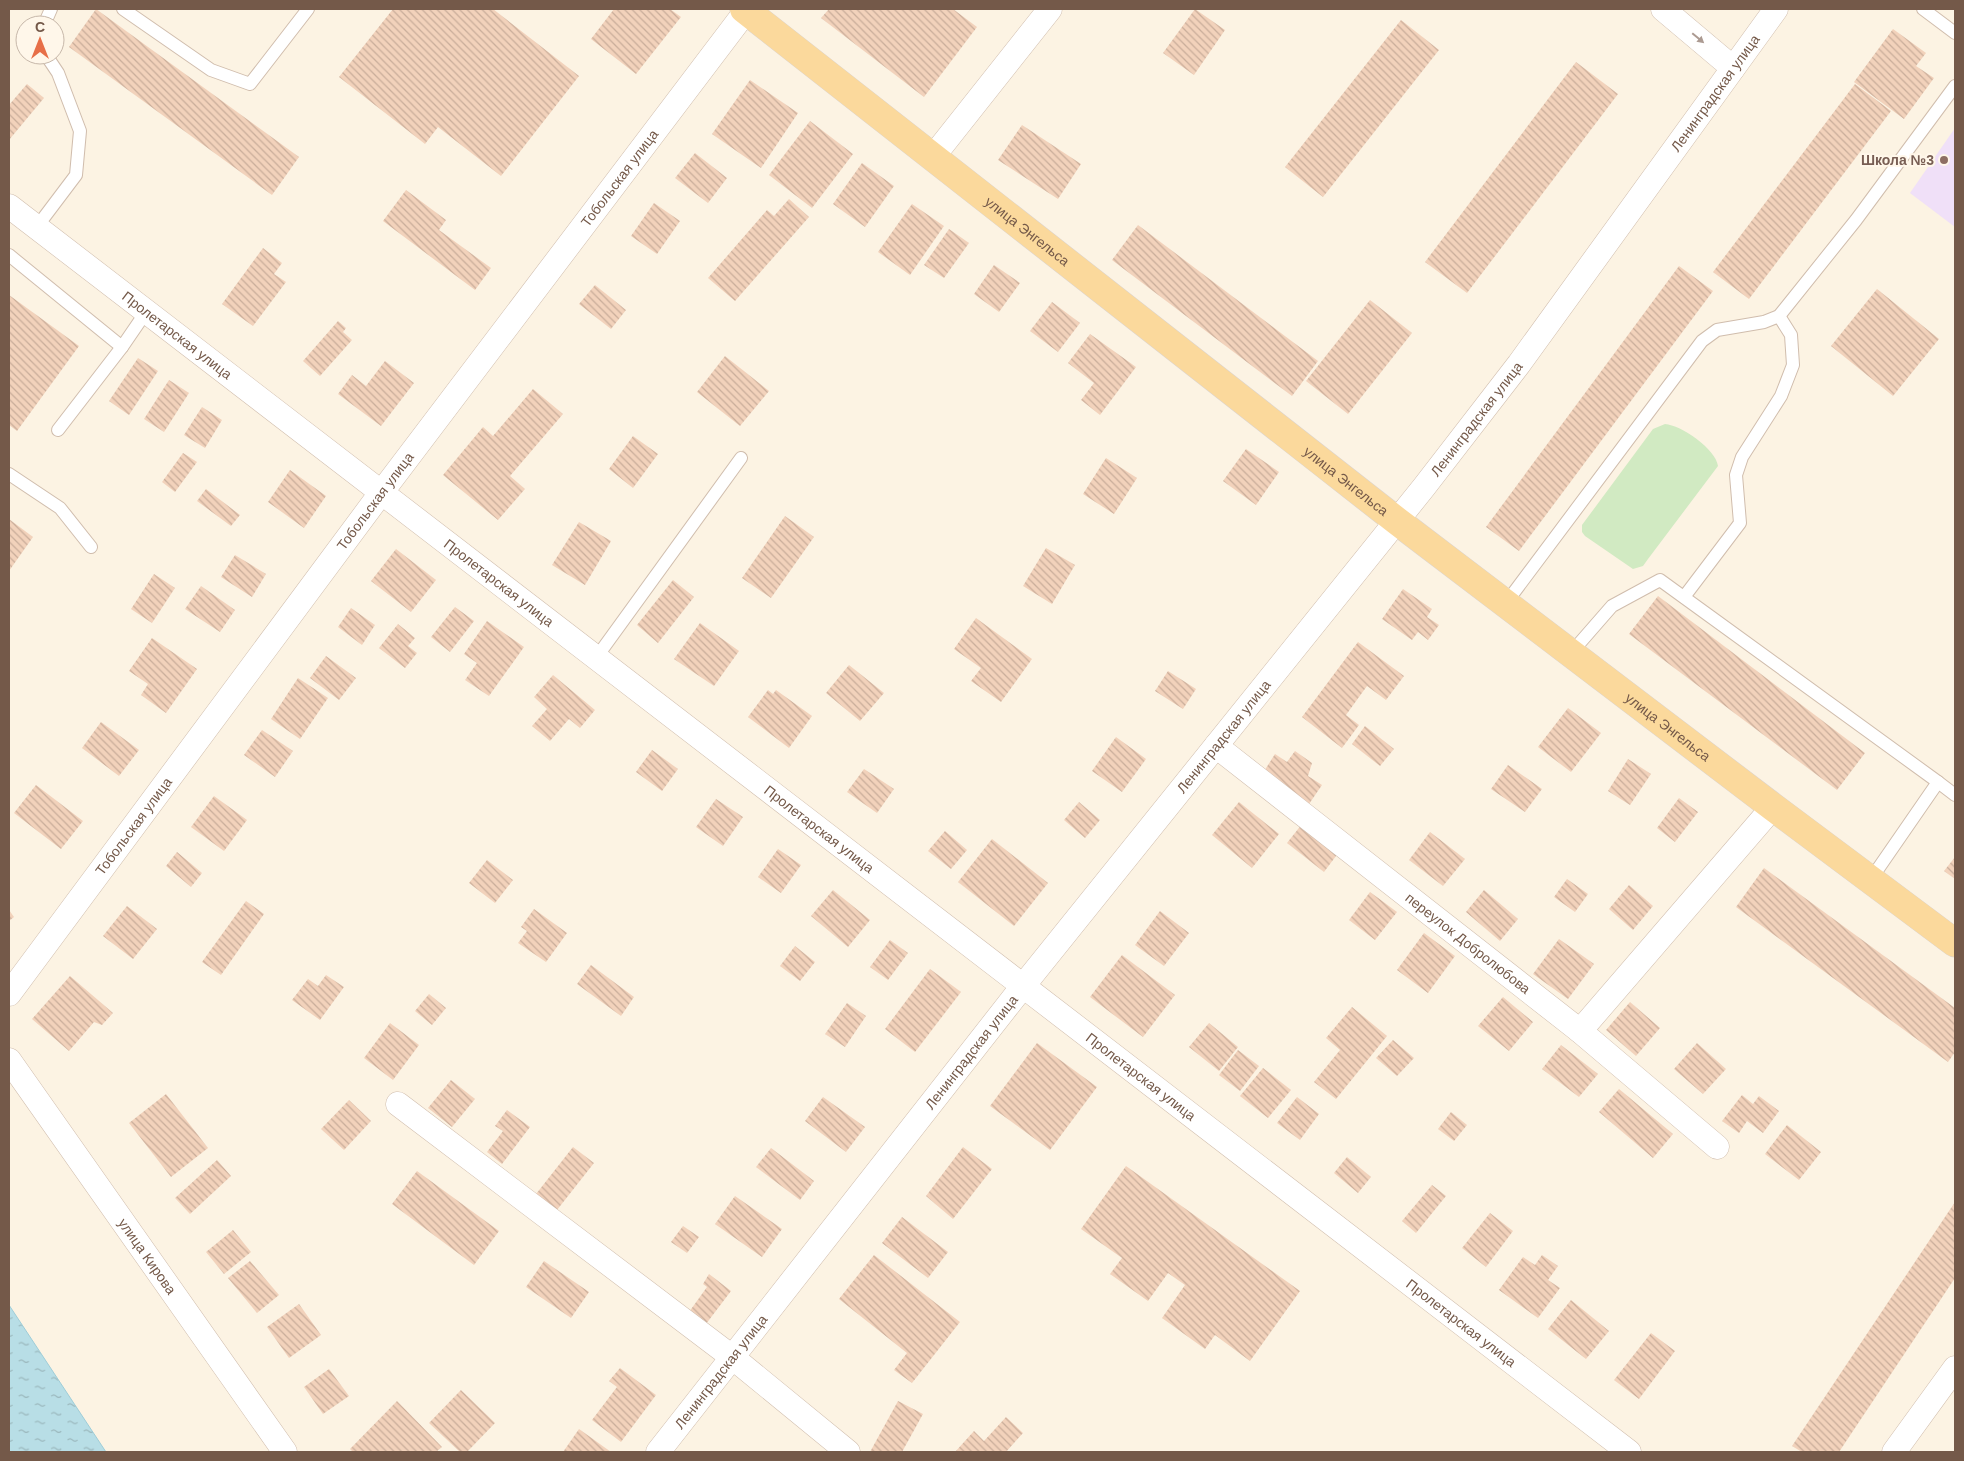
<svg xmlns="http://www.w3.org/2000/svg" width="1964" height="1461" font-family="Arial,sans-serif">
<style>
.education{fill:#f0e0f8}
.pitch{fill:#d1eac2}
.water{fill:url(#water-ripples);stroke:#9ecdd8}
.building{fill:url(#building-back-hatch)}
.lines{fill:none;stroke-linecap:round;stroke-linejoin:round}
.service-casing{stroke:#d0bdad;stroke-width:14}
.minor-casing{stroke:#d0bdad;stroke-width:25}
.primary-casing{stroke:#dbd4d0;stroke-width:29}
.service{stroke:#fff;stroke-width:12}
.minor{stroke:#fff;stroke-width:24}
.primary{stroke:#fbd99c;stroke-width:28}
.oneway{fill:#ac9b92}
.education-dot{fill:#8d6e63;stroke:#fff7ea;stroke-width:2}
.labels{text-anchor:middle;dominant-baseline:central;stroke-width:4;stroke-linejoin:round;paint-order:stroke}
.street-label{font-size:14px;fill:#745949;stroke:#fff7ea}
.education-label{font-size:14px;font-weight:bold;fill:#785e54;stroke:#fff7ea;text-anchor:end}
</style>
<defs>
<pattern id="water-ripples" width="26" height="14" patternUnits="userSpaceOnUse" patternTransform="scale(1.25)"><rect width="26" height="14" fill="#b8dee6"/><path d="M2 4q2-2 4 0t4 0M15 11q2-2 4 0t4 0" fill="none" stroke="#9ab7bc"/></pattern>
<pattern id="building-back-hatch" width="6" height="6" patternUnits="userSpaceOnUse" patternTransform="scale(1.25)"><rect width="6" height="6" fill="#f2d2bb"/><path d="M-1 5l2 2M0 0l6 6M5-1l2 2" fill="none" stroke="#c9ad9a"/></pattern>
</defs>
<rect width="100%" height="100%" fill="#fcf3e3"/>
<path class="education" d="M1955,128v99l-45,-34z"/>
<path class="pitch" d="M1665,424c16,1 51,25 53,42l-70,93 -5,7 -10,3 -48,-33 -3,-4v-7l71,-96z"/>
<path class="water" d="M9,1305l97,147h-97z"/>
<g class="building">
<path d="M96,9l203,148 -27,38 -203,-148z"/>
<path d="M393,9h100l86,67 -78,100 -63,-49 -13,17 -86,-67z"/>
<path d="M614,9h56l11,8 -45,57 -45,-35z"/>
<path d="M829,9h124l24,18 -53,70 -103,-79z"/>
<path d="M1195,9l30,21 -31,45 -31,-22z"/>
<path d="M1401,20l38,30 -116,147 -38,-30z"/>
<path d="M1893,29l33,24 -10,13 18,12 -30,41 -50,-37z"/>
<path d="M1576,62l42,32 -151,199 -42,-31z"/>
<path d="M750,80l48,33 -37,55 -49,-34z"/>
<path d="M27,84l17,14 -35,42v-35z"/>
<path d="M1855,84l36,27 -142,188 -36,-27z"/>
<path d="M810,121l43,33 -41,54 -43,-33z"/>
<path d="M1022,125l59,39 -23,35 -60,-39z"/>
<path d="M695,153l32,25 -19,25 -33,-25z"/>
<path d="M862,163l32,23 -29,41 -32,-23z"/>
<path d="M406,190l40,30 -7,10 52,38 -16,22 -92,-69z"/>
<path d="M789,199l20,18 -74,84 -27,-23 59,-68 7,6z"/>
<path d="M654,203l26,18 -23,33 -26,-18z"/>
<path d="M912,204l32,22 -34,49 -32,-23z"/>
<path d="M1138,225l180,136 -26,35 -180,-136z"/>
<path d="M949,229l20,14 -25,35 -20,-13z"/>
<path d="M263,248l19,15 -8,11 12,8 -33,44 -31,-22z"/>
<path d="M994,265l26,18 -21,29 -25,-18z"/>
<path d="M1679,266l34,25 -194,260 -33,-24z"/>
<path d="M595,285l31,25 -15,19 -32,-25z"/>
<path d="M1877,289l62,50 -46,57 -62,-50z"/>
<path d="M9,295l70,51 -62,85 -8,-6z"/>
<path d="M1370,300l42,33 -64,81 -42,-33z"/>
<path d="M1052,302l28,21 -22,29 -28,-21z"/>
<path d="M338,321l8,7 -3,4 9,8 -32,36 -17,-15z"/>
<path d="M1090,334l46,33 -36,48 -19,-15 13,-17 -26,-20z"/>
<path d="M725,356l44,35 -29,35 -43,-34z"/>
<path d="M138,358l20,13 -29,44 -20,-14z"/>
<path d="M385,361l29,22 -33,43 -43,-32 14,-19 14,11z"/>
<path d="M169,380l20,13 -25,39 -20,-13z"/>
<path d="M533,389l30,25 -53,62 15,13 -27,31 -55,-45 40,-48 10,9z"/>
<path d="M202,407l20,13 -17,28 -21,-13z"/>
<path d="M633,436l25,18 -25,34 -24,-19z"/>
<path d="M1246,449l33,23 -23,33 -33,-24z"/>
<path d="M183,453l14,9 -22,30 -13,-10z"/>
<path d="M1106,458l31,20 -23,36 -31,-20z"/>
<path d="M290,470l36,26 -22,32 -36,-26z"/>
<path d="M206,489l34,26 -9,11 -34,-25z"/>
<path d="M785,516l29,21 -43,61 -29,-20z"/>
<path d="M9,519l24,18 -24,34z"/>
<path d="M579,522l32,19 -26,44 -33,-20z"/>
<path d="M1046,548l29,17 -23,39 -29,-18z"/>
<path d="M396,549l40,31 -25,32 -40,-31z"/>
<path d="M235,555l31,19 -14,23 -31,-20z"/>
<path d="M154,574l21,14 -23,35 -21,-14z"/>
<path d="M673,580l21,17 -36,46 -21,-18z"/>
<path d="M201,586l34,24 -15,22 -35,-23z"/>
<path d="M1403,589l29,20 -5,8 12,8 -11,15 -10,-8 -6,8 -30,-21z"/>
<path d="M1658,596l207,157 -28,37 -208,-156z"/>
<path d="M455,607l19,14 -24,31 -19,-15z"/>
<path d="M351,608l24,17 -13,20 -24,-18z"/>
<path d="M976,618l56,41 -31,43 -30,-21 10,-13 -27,-19z"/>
<path d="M487,621l37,26 -35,49 -24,-16 12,-17 -13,-9z"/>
<path d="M700,623l39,28 -25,35 -40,-27z"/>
<path d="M398,624l17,14 -7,8 9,7 -12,15 -26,-20z"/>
<path d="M152,638l45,31 -31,44 -25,-18 7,-11 -19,-13z"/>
<path d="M1358,642l46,34 -18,24 -19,-14 -21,29 13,10 -17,23 -40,-31z"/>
<path d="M326,656l30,22 -17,22 -29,-22z"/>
<path d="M849,665l35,28 -24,28 -34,-28z"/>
<path d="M1168,671l28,18 -13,20 -28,-18z"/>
<path d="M553,675l42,35 -15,18 -11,-9 -19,22 -18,-15 15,-17 -13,-12z"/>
<path d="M298,678l30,20 -28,41 -29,-20z"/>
<path d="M768,690l5,4 3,-4 36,26 -23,32 -41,-31z"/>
<path d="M1568,708l33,25 -30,39 -33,-25z"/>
<path d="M101,722l38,28 -20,26 -37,-28z"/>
<path d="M1365,726l29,23 -14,17 -28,-22z"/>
<path d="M262,730l31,21 -18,26 -31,-22z"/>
<path d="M1116,737l30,22 -24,33 -30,-21z"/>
<path d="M652,750l26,19 -16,22 -26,-19z"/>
<path d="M1295,751l17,12 -4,13 14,9 -15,22 -46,-31 14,-22 12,8z"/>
<path d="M1628,759l23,15 -21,31 -22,-14z"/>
<path d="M1508,765l34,24 -17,23 -34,-23z"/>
<path d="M864,769l30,20 -17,24 -30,-21z"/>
<path d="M36,785l47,36 -22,28 -47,-36z"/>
<path d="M214,796l33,24 -23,31 -33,-24z"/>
<path d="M1679,798l19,14 -23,30 -18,-14z"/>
<path d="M716,799l27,18 -20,29 -27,-19z"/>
<path d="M1079,802l21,18 -15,18 -21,-18z"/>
<path d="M1239,802l40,32 -27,34 -40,-33z"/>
<path d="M1302,824l37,28 -15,20 -37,-29z"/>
<path d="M945,831l22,19 -16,19 -23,-18z"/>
<path d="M1430,832l35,27 -22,27 -34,-26z"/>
<path d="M992,839l56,44 -34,43 -56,-44z"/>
<path d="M778,849l23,16 -20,28 -23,-16z"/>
<path d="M177,852l25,21 -11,14 -25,-21z"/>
<path d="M1955,857v22l-11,-8z"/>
<path d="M487,860l26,20 -18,23 -26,-20z"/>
<path d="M1764,868l191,140v44l-7,10 -212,-155z"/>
<path d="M1567,879l21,15 -13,18 -21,-15z"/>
<path d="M1629,885l24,21 -20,24 -24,-21z"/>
<path d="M833,890l37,30 -22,27 -37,-31z"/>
<path d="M1484,890l34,29 -18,22 -34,-29z"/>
<path d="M1370,892l27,20 -22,28 -26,-20z"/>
<path d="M246,901l18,13 -43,61 -19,-13z"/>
<path d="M127,906l30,23 -24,30 -30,-23z"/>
<path d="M534,909l33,24 -21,29 -28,-19 9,-12 -6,-4z"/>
<path d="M9,910l5,7 -5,4z"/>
<path d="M1160,911l29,22 -25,33 -29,-21z"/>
<path d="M1424,933l31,23 -27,37 -31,-23z"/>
<path d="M1559,939l35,25 -26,35 -35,-25z"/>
<path d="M890,940l18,13 -20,27 -18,-13z"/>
<path d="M795,946l20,16 -15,19 -20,-15z"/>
<path d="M1122,955l53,40 -32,42 -53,-40z"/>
<path d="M591,965l43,32 -13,19 -44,-32z"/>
<path d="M930,969l31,23 -46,60 -30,-23z"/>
<path d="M326,975l18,12 -24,33 -28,-20 16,-21 10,7z"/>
<path d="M70,976l43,37 -11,12 -8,-3 -25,29 -37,-32z"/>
<path d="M429,994l17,14 -14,17 -17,-14z"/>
<path d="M1503,997l30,25 -24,29 -31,-25z"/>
<path d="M1630,1002l30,26 -24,28 -30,-26z"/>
<path d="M847,1003l19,13 -21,31 -20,-13z"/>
<path d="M1352,1007l35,29 -51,63 -22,-17 26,-32 -14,-12z"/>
<path d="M390,1023l29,22 -26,35 -29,-22z"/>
<path d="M1209,1023l29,24 -19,24 -30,-24z"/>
<path d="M1393,1040l21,18 -17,18 -21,-18z"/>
<path d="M1037,1043l60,44 -47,63 -60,-44z"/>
<path d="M1697,1043l29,26 -23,25 -29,-25z"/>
<path d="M1561,1045l37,29 -19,23 -37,-28z"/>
<path d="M1238,1050l21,16 -19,25 -21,-16z"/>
<path d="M1263,1068l28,22 -23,28 -28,-22z"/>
<path d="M451,1080l24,19 -23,28 -24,-19z"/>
<path d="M1619,1089l54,45 -20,24 -54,-46z"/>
<path d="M166,1094l42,54 -37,29 -42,-54z"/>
<path d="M1742,1095l11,9 6,-8 20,15 -16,22 -16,-12 -8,12 -17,-12z"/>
<path d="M823,1097l42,30 -19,25 -41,-31z"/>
<path d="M1297,1097l22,17 -19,26 -23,-17z"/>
<path d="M349,1100l22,21 -27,29 -23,-21z"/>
<path d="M507,1110l23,17 -28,37 -15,-12 16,-21 -8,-5z"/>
<path d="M1451,1112l16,13 -13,16 -16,-12z"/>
<path d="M1787,1125l34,27 -22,28 -34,-26z"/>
<path d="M573,1147l21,16 -37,47 -21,-16z"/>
<path d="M963,1147l29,22 -39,50 -27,-23z"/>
<path d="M771,1148l43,33 -14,19 -44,-33z"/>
<path d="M1347,1157l24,20 -13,16 -24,-20z"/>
<path d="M217,1160l14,16 -41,38 -15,-16z"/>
<path d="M1126,1166l174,125 -50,70 -35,-26 -10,14 -43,-31 23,-33 -17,-12 -20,28 -38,-27 12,-16 -41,-29z"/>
<path d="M417,1171l82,60 -25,34 -82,-61z"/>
<path d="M1432,1185l14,11 -30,37 -14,-12z"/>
<path d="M735,1196l47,33 -20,28 -47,-33z"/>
<path d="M1955,1202v76l-116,174h-37l-10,-6z"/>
<path d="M1490,1213l23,18 -27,36 -24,-19z"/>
<path d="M902,1217l46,35 -20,26 -46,-35z"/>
<path d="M683,1226l16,11 -12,16 -16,-11z"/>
<path d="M233,1230l18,22 -27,22 -18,-22z"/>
<path d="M874,1255l86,67 -48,61 -18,-13 13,-17 -68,-54z"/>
<path d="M1542,1255l16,11 -10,14 12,8 -22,30 -39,-28 24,-33 12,8z"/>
<path d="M250,1261l29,34 -22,18 -29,-35z"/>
<path d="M544,1261l45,31 -18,26 -45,-31z"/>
<path d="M709,1274l22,17 -25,33 -17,-12 18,-25 -4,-3z"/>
<path d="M1571,1300l38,31 -23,28 -38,-30z"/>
<path d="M299,1304l22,31 -32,23 -22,-31z"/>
<path d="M1651,1333l24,18 -36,48 -25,-19z"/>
<path d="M620,1368l36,27 -35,47 -29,-22 25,-33 -8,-6z"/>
<path d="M329,1369l20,27 -26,18 -19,-27z"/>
<path d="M461,1390l34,33 -28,29h-7l-31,-29z"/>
<path d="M397,1401l45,46 -6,5h-83l-3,-3z"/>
<path d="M898,1401l25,13 -21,38h-32z"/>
<path d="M1006,1417l17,16 -17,19h-51l19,-21 10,10z"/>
<path d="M579,1429l32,23h-48z"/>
</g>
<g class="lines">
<g class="service-casing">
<g id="service">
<path d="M123,9l88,61 39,14 58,-75"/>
<path d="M1923,9l32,24"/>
<path d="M44,25l7,-16"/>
<path d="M36,228l40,-53 4,-44 -22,-58 -12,-18"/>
<path d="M9,255l113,92"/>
<path d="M58,430l64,-83 24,-35"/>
<path d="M9,474l51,34 31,39"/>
<path d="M1684,597l56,-74 -4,-48 6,-18 39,-61 12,-31 -2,-30 -12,-19"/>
<path d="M1506,603l196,-262 15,-11 47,-8 15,-6 77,-96 99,-134"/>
<path d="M1571,653l41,-47 48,-26 278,202 -67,97"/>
<path d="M596,658l145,-200"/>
<path d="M1938,782l17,13"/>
</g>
</g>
<g class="minor-casing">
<g id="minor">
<path d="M1663,9l70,59"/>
<path d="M932,158l118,-149"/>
<path id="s1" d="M9,206l1620,1246"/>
<path id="s2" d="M1216,746l364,285 137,116"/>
<path id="s3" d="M9,994l372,-501 365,-482"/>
<path d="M1580,1031l193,-224"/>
<path id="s4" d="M9,1060l276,392"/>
<path d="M398,1104l334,253 116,95"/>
<path id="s5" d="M658,1452l365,-466 401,-499 95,-123 257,-355"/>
<path d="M1894,1452l61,-84"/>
</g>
</g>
<g class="primary-casing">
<g id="primary">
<path id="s6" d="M744,9l653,512 376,286 182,136"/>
</g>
</g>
<use href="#service" class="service"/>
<use href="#minor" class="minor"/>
<use href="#primary" class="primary"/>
</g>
<defs><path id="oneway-solid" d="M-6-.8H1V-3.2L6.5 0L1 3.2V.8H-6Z" transform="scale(1.25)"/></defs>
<use class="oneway" href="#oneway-solid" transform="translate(1698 38) rotate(40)"/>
<circle class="education-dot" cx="1944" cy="160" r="5"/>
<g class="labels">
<g class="street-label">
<text stroke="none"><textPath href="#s5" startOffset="1722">Ленинградская улица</textPath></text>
<text stroke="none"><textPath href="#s3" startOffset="1019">Тобольская улица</textPath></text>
<text stroke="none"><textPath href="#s6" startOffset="360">улица Энгельса</textPath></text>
<text stroke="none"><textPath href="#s1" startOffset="212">Пролетарская улица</textPath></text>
<text stroke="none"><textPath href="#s5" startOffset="1318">Ленинградская улица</textPath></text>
<text stroke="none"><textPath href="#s6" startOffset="765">улица Энгельса</textPath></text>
<text stroke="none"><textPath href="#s3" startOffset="614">Тобольская улица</textPath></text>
<text stroke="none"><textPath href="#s1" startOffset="618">Пролетарская улица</textPath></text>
<text stroke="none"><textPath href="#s6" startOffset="1170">улица Энгельса</textPath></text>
<text stroke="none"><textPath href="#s5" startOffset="912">Ленинградская улица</textPath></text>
<text stroke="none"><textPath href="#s3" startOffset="209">Тобольская улица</textPath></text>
<text stroke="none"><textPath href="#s1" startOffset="1022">Пролетарская улица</textPath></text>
<text stroke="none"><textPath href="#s2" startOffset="320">переулок Добролюбова</textPath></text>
<text stroke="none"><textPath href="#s5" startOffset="508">Ленинградская улица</textPath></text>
<text stroke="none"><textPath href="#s1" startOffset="1428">Пролетарская улица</textPath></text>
<text stroke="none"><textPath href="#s4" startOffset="240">улица Кирова</textPath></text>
<text stroke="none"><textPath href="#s1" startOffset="1832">Пролетарская улица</textPath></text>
<text stroke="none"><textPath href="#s5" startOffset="102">Ленинградская улица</textPath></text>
</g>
<g class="education-label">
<text x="1934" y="160">Школа №3</text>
</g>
</g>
<rect width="1964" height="1461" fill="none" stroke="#745949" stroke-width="20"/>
<g transform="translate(40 40)"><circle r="24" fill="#fff7ea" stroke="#c7b8aa"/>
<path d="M0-4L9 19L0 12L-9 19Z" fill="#e76f48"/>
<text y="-8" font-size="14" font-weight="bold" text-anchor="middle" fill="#745949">С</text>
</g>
</svg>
